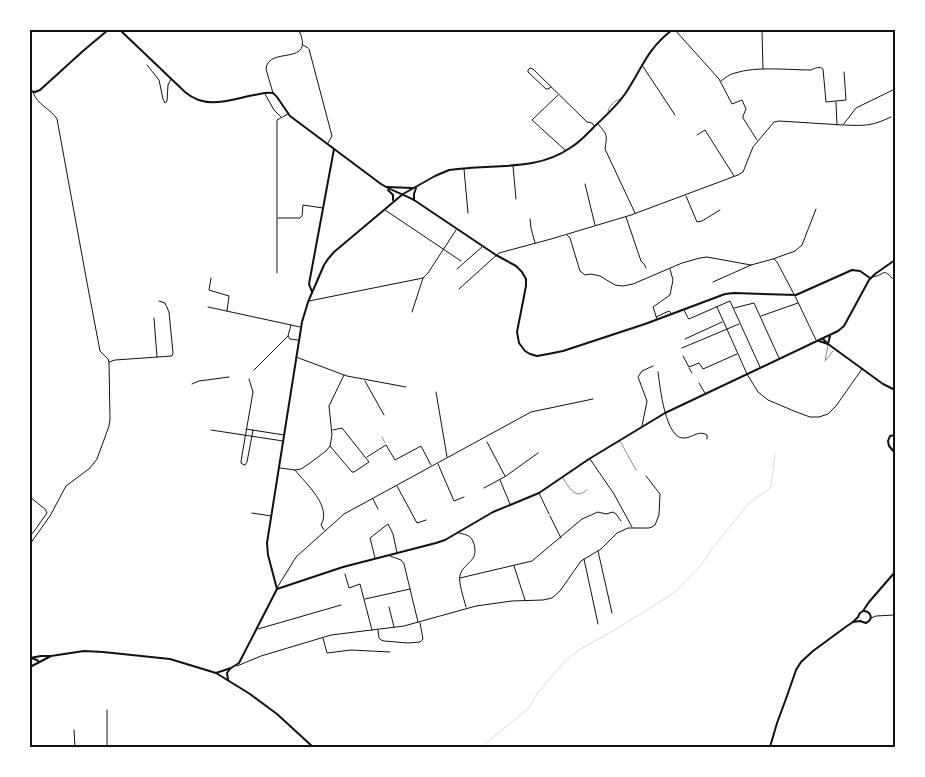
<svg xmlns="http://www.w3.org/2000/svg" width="925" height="777" font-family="Figtree,sans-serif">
	<rect width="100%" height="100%" fill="#fff"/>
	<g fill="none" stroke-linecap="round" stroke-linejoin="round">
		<path stroke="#d9d9d9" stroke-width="1" d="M481 747 529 708 536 695 564 662 579 650 618 628 674 593 702 564 711 550 750 502 768 490 771 487 775 454"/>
		<g stroke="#111" stroke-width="0.5">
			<path d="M608 112C609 106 614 101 620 99"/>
			<path d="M826 360 833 351"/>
			<path d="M825 361 828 345"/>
			<path d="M382 437 385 443"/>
			<path d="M620 441 636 470"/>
			<path d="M563 478C566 483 572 494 579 494 581 494 586 491 587 490"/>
		</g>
		<g stroke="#111" stroke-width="1">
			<path d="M303 45 308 48"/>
			<path d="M539 493 549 514"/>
			<path d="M30 497 45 509 47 513 35 530 30 536"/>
			<path d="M550 516 561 538"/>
		</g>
		<g stroke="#111" stroke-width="1">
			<path d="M675 30 719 79 732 104 742 100 746 109 743 116V118L757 140"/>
			<path d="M762 30 763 69"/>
			<path d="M824 30H833"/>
			<path d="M309 49 332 136 328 143"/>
			<path d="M147 65 159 80 163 99 165 103 167 101 168 85 171 79"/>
			<path d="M642 65 675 115"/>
			<path d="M721 81C725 78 730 74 735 73 756 66 789 70 811 70 815 68 820 66 823 69L826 102 846 100 844 72"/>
			<path d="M551 87 548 89H546L528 72V70L530 68 533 69 587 122 592 123 594 126"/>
			<path d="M273 93 266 69C268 45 316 68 299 30"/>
			<path d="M265 94 274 110 281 117"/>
			<path d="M558 95 532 120 565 150"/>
			<path d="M836 102 837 125"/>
			<path d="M598 124C608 135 607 135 605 149L635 213"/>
			<path d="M844 125C865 126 872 126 891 117"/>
			<path d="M697 135 705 130 734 176"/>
			<path d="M513 166 516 199"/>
			<path d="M464 169 468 213"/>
			<path d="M585 184 595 225"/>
			<path d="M686 196 697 222 702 221 720 210"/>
			<path d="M385 210 461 261"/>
			<path d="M626 217 641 261 644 264 646 268"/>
			<path d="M278 218H300L302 216 303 205 323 208"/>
			<path d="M530 219 531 228 535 243"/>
			<path d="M567 235 570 238 580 271 585 275 591 274 600 276 615 285 623 286 633 284 682 263 700 258 707 257 751 265 773 259 795 251 802 245 816 209"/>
			<path d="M774 259 777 262 796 298 816 340"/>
			<path d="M457 269 482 247"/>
			<path d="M277 273V120L288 114"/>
			<path d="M872 277C887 275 881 266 895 281"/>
			<path d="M211 278 209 290 229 296 227 311"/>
			<path d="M713 282 751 265"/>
			<path d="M459 289 499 253 551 239 631 215 738 175 743 172 753 147 774 122 779 121 843 125 856 108 895 89"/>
			<path d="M309 301 423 278"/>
			<path d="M208 307 291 325"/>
			<path d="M717 307 747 374 758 392 768 400 794 411 810 417H819L828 414 836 406 862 369"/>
			<path d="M734 308 754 303 779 358"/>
			<path d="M684 310 688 318 689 319 730 301 760 367"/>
			<path d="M412 312 423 278 428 273 456 230"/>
			<path d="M761 316 798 303"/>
			<path d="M656 317 669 311 672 314"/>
			<path d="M154 318 157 357"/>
			<path d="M657 319 653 307 670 295 673 280 670 269"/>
			<path d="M685 339 722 322"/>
			<path d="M298 340 290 339 288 336 291 325 300 327"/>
			<path d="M682 348 739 324"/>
			<path d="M683 356 689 367 699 363 703 369 737 354"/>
			<path d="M296 357 347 376 406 387"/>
			<path d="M109 362 115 360 172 356 173 353 169 312 165 303 159 301"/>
			<path d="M689 368 692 373"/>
			<path d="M254 370 288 336"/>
			<path d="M658 372C660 385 665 441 685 438 693 437 699 430 707 435V439"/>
			<path d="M249 379 253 392 241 461V463L244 465H245L247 462 253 430"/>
			<path d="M365 381 384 415"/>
			<path d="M699 383 705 393"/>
			<path d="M192 384 199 381 229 377"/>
			<path d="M436 392 447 457"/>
			<path d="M642 426 647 401 638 377 642 371 653 366"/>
			<path d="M246 429 284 435"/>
			<path d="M211 430 283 441"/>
			<path d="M487 442 505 476"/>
			<path d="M330 446 352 472H354L369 462 342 428 333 430"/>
			<path d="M367 457 386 445 395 460 421 446 431 465"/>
			<path d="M590 459 614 494 632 527"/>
			<path d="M438 464 454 501 464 497"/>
			<path d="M280 468 295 470C306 484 332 506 321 525L324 530"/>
			<path d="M295 470 301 469 310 463 326 451 330 446 332 435 329 406 344 375"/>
			<path d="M500 480 510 504"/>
			<path d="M397 486 417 523 426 520"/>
			<path d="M484 488 506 476 538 453"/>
			<path d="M373 499 378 509"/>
			<path d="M252 513 271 516"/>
			<path d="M459 533C467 535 471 535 474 544 479 562 464 562 460 575 458 582 464 599 466 607"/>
			<path d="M30 544 50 516 66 486 90 468 97 459 109 426 110 419 109 362 108 359 100 351 88 288 57 119C51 109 36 104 33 92"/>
			<path d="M598 551 612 613"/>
			<path d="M390 556 401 560 404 564 418 622"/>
			<path d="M375 558 370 538 388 524 393 534 397 553"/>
			<path d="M584 559 598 624"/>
			<path d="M514 566 525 600"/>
			<path d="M345 574 349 588 360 584 372 630"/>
			<path d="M460 578 532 561 582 519 598 512 606 514 613 512 616 514 621 521"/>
			<path d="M277 588 296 557 344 514 531 412 593 399"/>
			<path d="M365 599 410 589"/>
			<path d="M389 607 394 627"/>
			<path d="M871 618 876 616 895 615"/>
			<path d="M258 629 341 605"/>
			<path d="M378 630 379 638 381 640 384 641 408 643 420 642 423 639 420 623"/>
			<path d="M323 638 327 653 351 650 390 652"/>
			<path d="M237 666 261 656 331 635 404 626 476 606 512 601 543 600 552 598 560 591 581 561 601 549 617 533 628 528H649L652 527 655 525 659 515 660 494 646 476"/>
			<path d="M107 710V747"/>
			<path d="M74 730 75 747"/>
		</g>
		<g stroke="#111" stroke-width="2">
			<path d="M30 91 35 92 40 90 83 51 108 30"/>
			<path d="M414 200V194L416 188"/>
			<path d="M312 292 309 284 334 149"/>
			<path d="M823 339 828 344 883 384 895 390"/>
			<path d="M819 341 828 344"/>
			<path d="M828 344 830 336"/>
			<path d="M895 435 890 436 888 441 889 446 895 453"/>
			<path d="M853 622 860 621 866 623C874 619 871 611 863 611"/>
			<path d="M30 658 41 656H50"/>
			<path d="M31 658 37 660 39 662"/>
			<path d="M228 680 227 673 230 669"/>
			<path d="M770 747 777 723 787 696 796 670 801 662 813 651 847 626 853 622 858 617 860 613 863 611 869 602 895 572"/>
		</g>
		<g stroke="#111" stroke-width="2">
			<path d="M120 30 185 92C206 110 229 100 254 95 260 94 266 92 273 93L277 97 290 116 381 184C392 191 403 194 414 200L496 255 516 266 522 272 526 279V286L517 332 519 343 525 351 530 354 537 356 548 354 563 351 645 324 725 294 734 293 796 295 852 270 860 271 870 278"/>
			<path d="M387 187 412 188"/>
			<path d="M388 190 393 195V200"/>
			<path d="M277 589 343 567 436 543 445 540 493 512 539 493 589 459 665 413 838 331 844 326 869 280 875 274 895 260"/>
			<path d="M30 667 51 656 84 651 103 652 170 659 216 673 250 694 277 714 313 747"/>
			<path d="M216 673 231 668 239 663 277 589 268 555 267 543 302 322 308 302 324 265 328 259 334 252 403 194 435 176 449 170 458 169C496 164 537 171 570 148 579 143 586 135 593 128 604 117 616 107 625 94 642 69 646 50 672 30"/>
		</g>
	</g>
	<rect width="925" height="777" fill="none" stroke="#ffffff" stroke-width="62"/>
	<rect x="31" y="31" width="863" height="715" fill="none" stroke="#111" stroke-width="2"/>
</svg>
